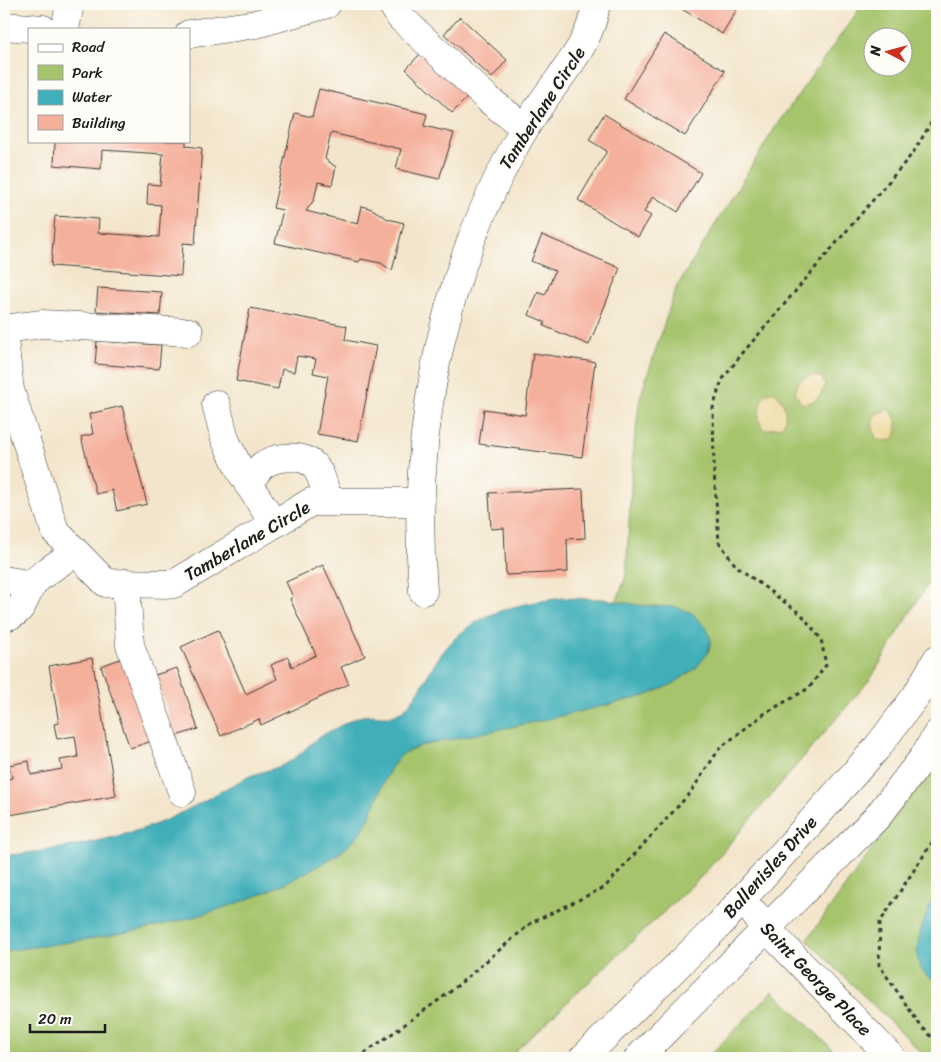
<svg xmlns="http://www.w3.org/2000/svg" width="941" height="1062" font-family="Sriracha,sans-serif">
	<rect width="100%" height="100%" fill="#fdfcf7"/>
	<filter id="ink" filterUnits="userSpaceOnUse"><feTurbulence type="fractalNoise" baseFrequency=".02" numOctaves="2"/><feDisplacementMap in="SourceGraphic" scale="10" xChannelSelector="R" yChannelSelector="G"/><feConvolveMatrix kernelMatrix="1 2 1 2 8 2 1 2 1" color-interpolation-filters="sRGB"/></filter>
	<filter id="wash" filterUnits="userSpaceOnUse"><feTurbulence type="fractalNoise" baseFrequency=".0096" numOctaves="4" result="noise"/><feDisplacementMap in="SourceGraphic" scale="20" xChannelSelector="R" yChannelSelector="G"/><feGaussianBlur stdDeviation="1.12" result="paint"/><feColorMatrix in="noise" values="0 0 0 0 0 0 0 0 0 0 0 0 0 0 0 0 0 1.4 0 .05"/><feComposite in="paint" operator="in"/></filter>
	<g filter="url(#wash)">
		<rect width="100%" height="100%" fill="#f3e5cb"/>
		<g fill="#a5c46c" stroke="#607044" fill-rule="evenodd">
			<path d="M863 4H937V568L871 678 702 876 508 1058H4V894L609 622 626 576 633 453 640 398 676 288 778 123ZM874 38H904V68H874Z"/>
			<path d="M937 758V1058H927L807 940Z"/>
			<path d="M773 991 841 1058H707Z"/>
		</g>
		<g fill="#eeda9e" stroke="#857b5d">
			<path d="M811 375 821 377 825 384C822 396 814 405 801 403L795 393C797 382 801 379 811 375Z"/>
			<path d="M773 391C785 399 788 413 783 426L765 430C755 423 760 405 764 395Z"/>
			<path d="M888 409C899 418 899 428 893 440L882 441 875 437 872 421 876 414Z"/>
		</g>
		<g fill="#3fafb9" stroke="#2e666a">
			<path d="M563 598 602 599 645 606 675 607 692 613 706 627 711 640 708 653 696 668 673 684 645 696 544 720 420 746C415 749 408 751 403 754 380 773 377 816 355 839 344 852 327 861 312 869 218 923 109 937 4 951V856C52 850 114 841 159 823 191 810 219 791 250 776 263 771 277 769 289 762 299 756 307 747 315 740 323 734 333 730 342 725 348 722 356 717 363 716 377 713 388 721 402 711 417 700 424 680 434 665 465 615 508 605 563 598Z"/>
			<path d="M937 890V980C898 969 927 914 937 890Z"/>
		</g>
		<g id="blocks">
			<g fill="#f5b09c">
				<path d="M674 4H740L722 34Z"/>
				<path d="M752 4H764L761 9Z"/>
				<path d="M460 17 507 60 492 78 444 34Z"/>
				<path d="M664 34 725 71 685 136 624 99Z"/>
				<path d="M422 52 468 97 452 113 406 69Z"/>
				<path d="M319 89 427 114 424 126 454 133 439 179 396 169 401 149 331 133 325 159 336 167 332 185 318 182 314 200 306 211 358 224 362 206 372 209 388 219 404 223 392 271 381 263 361 259 359 262 275 243 283 210 273 208 295 113 312 117Z"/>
				<path d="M604 114 701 173 678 212 653 196 644 212 651 216 638 237 578 200 607 151 589 140Z"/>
				<path d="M55 141H186V146L202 148 195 244 183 243 181 276 51 266 55 216 99 219 98 233 159 237 161 205 147 204 148 184 160 185 163 154 102 150 101 169 54 165Z"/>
				<path d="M542 235 620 268 589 345 544 326 545 322 529 315 538 292 545 295 555 271 531 261Z"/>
				<path d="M98 288 162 292 160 315 96 311Z"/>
				<path d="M250 308 347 326 345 340 376 346 358 441 317 434 328 376 313 373 316 359 297 356 294 372 282 369 278 389 236 381Z"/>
				<path d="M97 341 161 345 159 369 95 364Z"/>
				<path d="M533 353 595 362 582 457 479 444 484 409 525 415Z"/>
				<path d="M122 406 147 504 117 511 112 490 96 494 81 437 93 434 89 414Z"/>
				<path d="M583 489 585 538 567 539 568 572 506 575 504 528 491 529 489 493Z"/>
				<path d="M323 565 365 656 341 667 349 684 261 725 259 719 221 736 181 647 218 630 246 694 277 679 271 665 288 657 292 667 316 655 290 599 293 597 286 582Z"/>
				<path d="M92 658 116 796 4 816V780L12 778 9 765 29 761 31 775 62 769 60 760 78 757 75 736 57 739 54 724 59 723 49 666Z"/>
				<path d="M123 658 152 741 130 748 101 666Z"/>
				<path d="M177 668 198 729 176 736 155 675Z"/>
			</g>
		</g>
	</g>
	<g filter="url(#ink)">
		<use href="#blocks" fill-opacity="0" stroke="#3c3a36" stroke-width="1"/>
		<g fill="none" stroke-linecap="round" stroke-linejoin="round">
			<defs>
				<g id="minor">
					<path d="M392 4 400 17 488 99 525 128"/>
					<path d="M4 26 43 29"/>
					<path d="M65 29 70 4"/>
					<path d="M189 34 256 24 327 4"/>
					<path d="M4 329 42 324 189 332"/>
					<path d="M4 340 10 390 55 531 106 583 174 584 311 502H420"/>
					<path d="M216 404 225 439 241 472 274 524"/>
					<path d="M248 484C253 478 257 470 263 465 274 457 300 454 311 463 322 471 325 490 328 501"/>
					<path d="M4 580 32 585"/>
					<path d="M126 583 130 645 182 792"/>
					<path d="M423 591C411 440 439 287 511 153 521 134 532 116 545 98 566 68 591 42 596 4"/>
					<path d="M4 617C22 615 24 599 31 586 37 576 65 560 75 552"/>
					<path d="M754 913 765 927 892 1058"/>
					<path d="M583 1058 720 924 876 749 916 696 937 659"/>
					<path d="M638 1058 878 816 923 758 937 734"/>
				</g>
			</defs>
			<use href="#minor" stroke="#3c3a36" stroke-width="29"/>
			<g stroke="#3c3a36" stroke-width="3" stroke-dasharray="4 4" stroke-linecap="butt">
				<path d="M937 835 880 922 879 965 920 1025 937 1042"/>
				<path d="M358 1058 450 992 531 923 605 887 690 793 720 748 764 714 809 688 826 665 821 639 802 615 736 566 719 542 714 472 713 408 722 380 741 355 913 153 937 113"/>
			</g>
			<use href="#minor" stroke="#fff" stroke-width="28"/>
		</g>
	</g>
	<g text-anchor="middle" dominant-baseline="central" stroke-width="4" stroke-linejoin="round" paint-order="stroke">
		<g font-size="18" fill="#1c1c1c" stroke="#fdfcf7">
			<text transform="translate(542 108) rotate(-57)">Tamberlane Circle</text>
			<text transform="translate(247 541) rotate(-30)">Tamberlane Circle</text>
			<text transform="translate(770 867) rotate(-48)">Ballenisles Drive</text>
			<text transform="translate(816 979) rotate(46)">Saint George Place</text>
		</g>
	</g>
	<rect width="941" height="1062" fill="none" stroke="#fdfcf7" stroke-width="20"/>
	<rect x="28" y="28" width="162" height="115" fill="#fdfcf7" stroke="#a3a29f"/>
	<rect x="38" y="44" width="25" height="8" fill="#ffffff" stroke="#a3a29f"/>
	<text x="72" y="52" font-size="15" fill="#1c1c1c">Road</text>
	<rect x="38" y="65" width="25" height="15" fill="#a5c46c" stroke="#a3a29f"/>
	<text x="72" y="78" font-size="15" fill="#1c1c1c">Park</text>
	<rect x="38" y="90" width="25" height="15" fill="#3fafb9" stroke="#a3a29f"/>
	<text x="72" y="102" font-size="15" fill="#1c1c1c">Water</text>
	<rect x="38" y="115" width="25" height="15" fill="#f5b09c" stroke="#a3a29f"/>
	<text x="72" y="128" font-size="15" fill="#1c1c1c">Building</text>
	<g transform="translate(888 52) rotate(276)"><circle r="24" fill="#fdfcf7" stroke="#a3a29f"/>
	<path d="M0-4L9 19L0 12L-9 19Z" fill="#c8321e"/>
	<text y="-8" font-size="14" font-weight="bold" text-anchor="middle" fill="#1c1c1c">N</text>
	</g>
	<path d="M30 1024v8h75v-8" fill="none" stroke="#1c1c1c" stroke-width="2.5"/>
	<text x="38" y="1024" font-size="15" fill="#1c1c1c" stroke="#fdfcf7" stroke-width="4" paint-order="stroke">20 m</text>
</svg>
